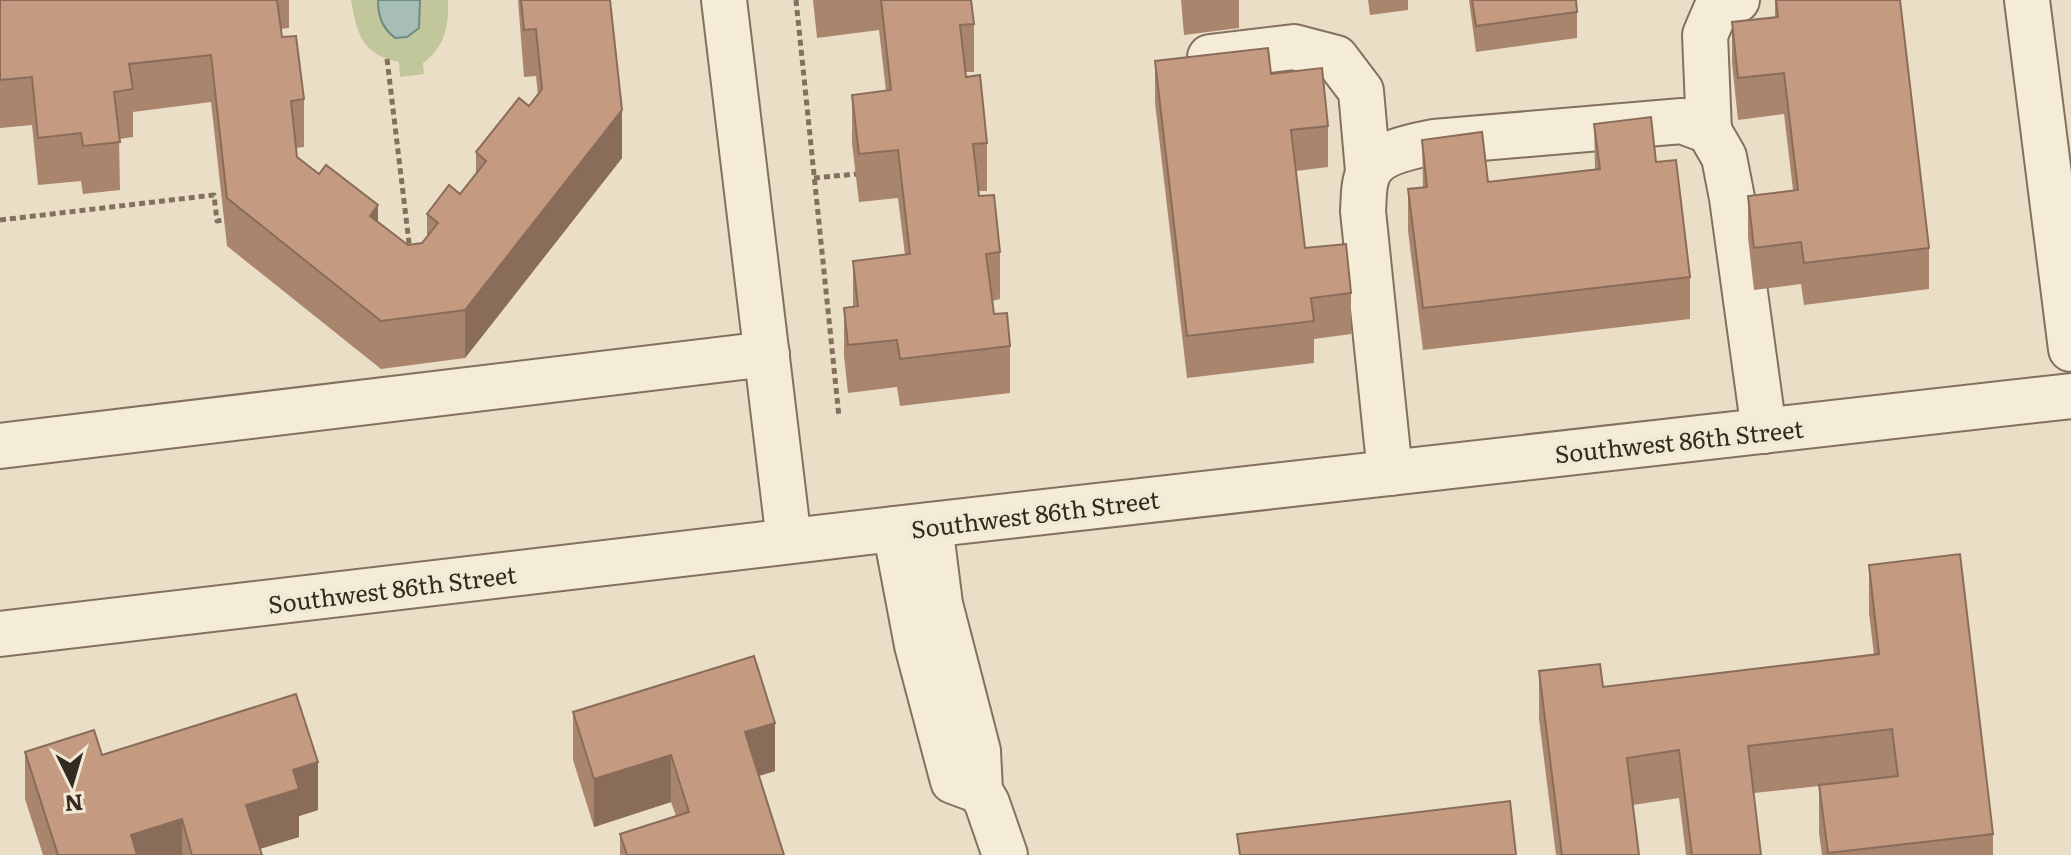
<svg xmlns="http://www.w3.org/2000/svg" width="2071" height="855" font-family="Literata,serif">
	<rect width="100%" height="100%" fill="#eadec6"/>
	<path fill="#c2c79b" d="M351 0H448C449 26 445 47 423 63L424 74 400 77 399 62C362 55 357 34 351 0Z"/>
	<path fill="#a7beb6" stroke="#6f8b83" stroke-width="2" d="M378 0H420L419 28 407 37 395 38C382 28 378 16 378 0Z"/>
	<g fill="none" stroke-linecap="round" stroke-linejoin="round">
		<defs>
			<g id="minor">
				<path d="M724 0 789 541"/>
				<path d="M2027 0 2071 349"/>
				<path d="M1210 57 1294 47 1336 58 1361 91 1368 171"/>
				<path d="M1709 131 1705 35 1717 7 1737 0"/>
				<path d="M0 446 767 354"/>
				<path d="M1390 473 1363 211C1364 199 1363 185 1368 174 1376 152 1414 146 1434 142L1682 121 1709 131 1724 157 1732 198 1764 431"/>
				<path d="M930 525 940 604 978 751 980 791 987 803 1005 855"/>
				<path d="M895 529 917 645 953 781 980 791"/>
				<path d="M0 634 911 527 2071 396"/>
			</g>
		</defs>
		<use href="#minor" stroke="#83715e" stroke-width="48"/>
		<g stroke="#83715e" stroke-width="5" stroke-dasharray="6 4" stroke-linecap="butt">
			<path d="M796 0 839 417"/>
			<path d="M387 59 410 251"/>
			<path d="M814 178 856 174"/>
			<path d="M0 220 214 195 217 221 224 220"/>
		</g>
		<use href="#minor" stroke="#f5ecd8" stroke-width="44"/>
	</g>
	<g fill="#a9856e">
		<path d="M0 0H289V28L281 29 282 37 304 99V147L296 148 297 157 408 245 422 243 427 237V214L460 194 476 173V152L529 106 538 95 536 76 524 77 518 0H610L622 158 465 358 381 369 227 246 211 102 133 112V137L119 139 120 190 83 194 81 181 38 185 32 125 0 128Z"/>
		<path d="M813 0H971L974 24V72H965L987 143V191H979V196L1000 252V299L992 301 994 314 1010 346V393L900 406 897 387 848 393 844 356V308L853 307V261L905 255 898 198 859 202 852 143V95L886 91 879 30 817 38Z"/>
		<path d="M1181 0H1239V28L1184 35Z"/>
		<path d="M1368 0H1408V10L1370 15Z"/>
		<path d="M1469 0H1576L1577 12V38L1476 52Z"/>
		<path d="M1775 0H1900L1929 248V289L1804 305 1801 284 1754 290 1748 237V196L1793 190 1784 114 1738 120 1732 63V22L1775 17Z"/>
		<path d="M1155 61 1271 74 1328 126V167L1296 171 1305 248 1351 293V334L1314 339V363L1187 378 1155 103Z"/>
		<path d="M1594 124 1656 162 1690 277V319L1423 350 1408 231V189L1423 188 1422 140 1488 182 1595 169Z"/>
		<path d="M1869 565 1993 834V855H1822L1819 833V786L1754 793 1761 855H1686L1679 798 1633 805 1639 855H1556L1539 719V671L1603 687 1874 655 1869 613Z"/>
		<path d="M573 712 775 771 759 776 784 855H620V834L676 816 671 802 594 827 573 760Z"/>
		<path d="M25 752 102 755 318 810 299 816V837L260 849 262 855H43L25 799Z"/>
	</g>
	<g fill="#896c5a">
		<path d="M622 110V158L465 358V310Z"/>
		<path d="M378 205V253L370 216Z"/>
		<path d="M775 723V771L745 780V732Z"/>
		<path d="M671 755V802L594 827V779Z"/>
		<path d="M318 762V810L299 816V837L246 853V805L293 770Z"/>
		<path d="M182 819V855H131V835Z"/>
	</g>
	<g fill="#c49b80" stroke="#896c5a" stroke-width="2">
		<path d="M0 0H277L282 37 296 36 304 99 291 101 297 157 319 174 326 165 378 205 370 216 408 245 422 243 438 223 427 214 449 185 460 194 486 161 476 152 519 98 529 106 542 89 536 29 524 30 521 0H610L622 110 465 310 381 321 227 198 211 55 129 64 133 89 114 92 120 142 83 146 81 133 38 138 32 77 0 80Z"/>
		<path d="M881 0H971L974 24 960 25 966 77 980 75 987 143 973 144 979 196 994 195 1000 252 986 254 994 314 1007 313 1010 346 900 359 897 340 848 345 844 308 858 306 853 261 910 254 898 150 859 154 852 95 891 90Z"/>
		<path d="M1472 0H1576L1577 12 1476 26Z"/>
		<path d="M1776 0H1900L1929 248 1804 263 1801 242 1754 248 1748 196 1798 190 1784 73 1738 78 1732 22 1778 17Z"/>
		<path d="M1268 48 1271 74 1322 68 1328 126 1291 130 1305 248 1346 244 1351 293 1311 298 1314 321 1187 336 1155 61Z"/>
		<path d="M1651 117 1656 162 1676 160 1690 277 1423 308 1408 189 1427 187 1422 140 1482 132 1488 182 1600 169 1594 124Z"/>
		<path d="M1960 554 1993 834 1828 853 1819 785 1898 776 1892 729 1748 746 1761 855H1692L1679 750 1627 758 1639 855H1562L1539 671 1600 664 1603 687 1879 654 1869 565Z"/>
		<path d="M754 656 775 723 745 732 784 855H627L620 834 689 812 671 755 594 779 573 712Z"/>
		<path d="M296 694 318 762 293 770 299 789 246 805 262 855H192L182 819 131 835 137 855H58L25 752 94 730 102 755Z"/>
		<path d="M1510 801 1516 855H1240L1237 834Z"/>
	</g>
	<g text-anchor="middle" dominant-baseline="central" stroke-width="7" stroke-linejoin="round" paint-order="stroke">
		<g font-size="24" fill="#352a20" stroke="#f2e9d5">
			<text transform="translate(1679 440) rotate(-6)">Southwest 86th Street</text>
			<text transform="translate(1035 513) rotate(-7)">Southwest 86th Street</text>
			<text transform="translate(392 588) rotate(-7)">Southwest 86th Street</text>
		</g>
	</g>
	<g transform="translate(72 783) rotate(175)" stroke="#f2e9d5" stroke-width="6" paint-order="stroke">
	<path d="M0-6L14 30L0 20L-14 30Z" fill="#352a20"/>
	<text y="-12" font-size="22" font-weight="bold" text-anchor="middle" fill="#352a20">N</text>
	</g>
</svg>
